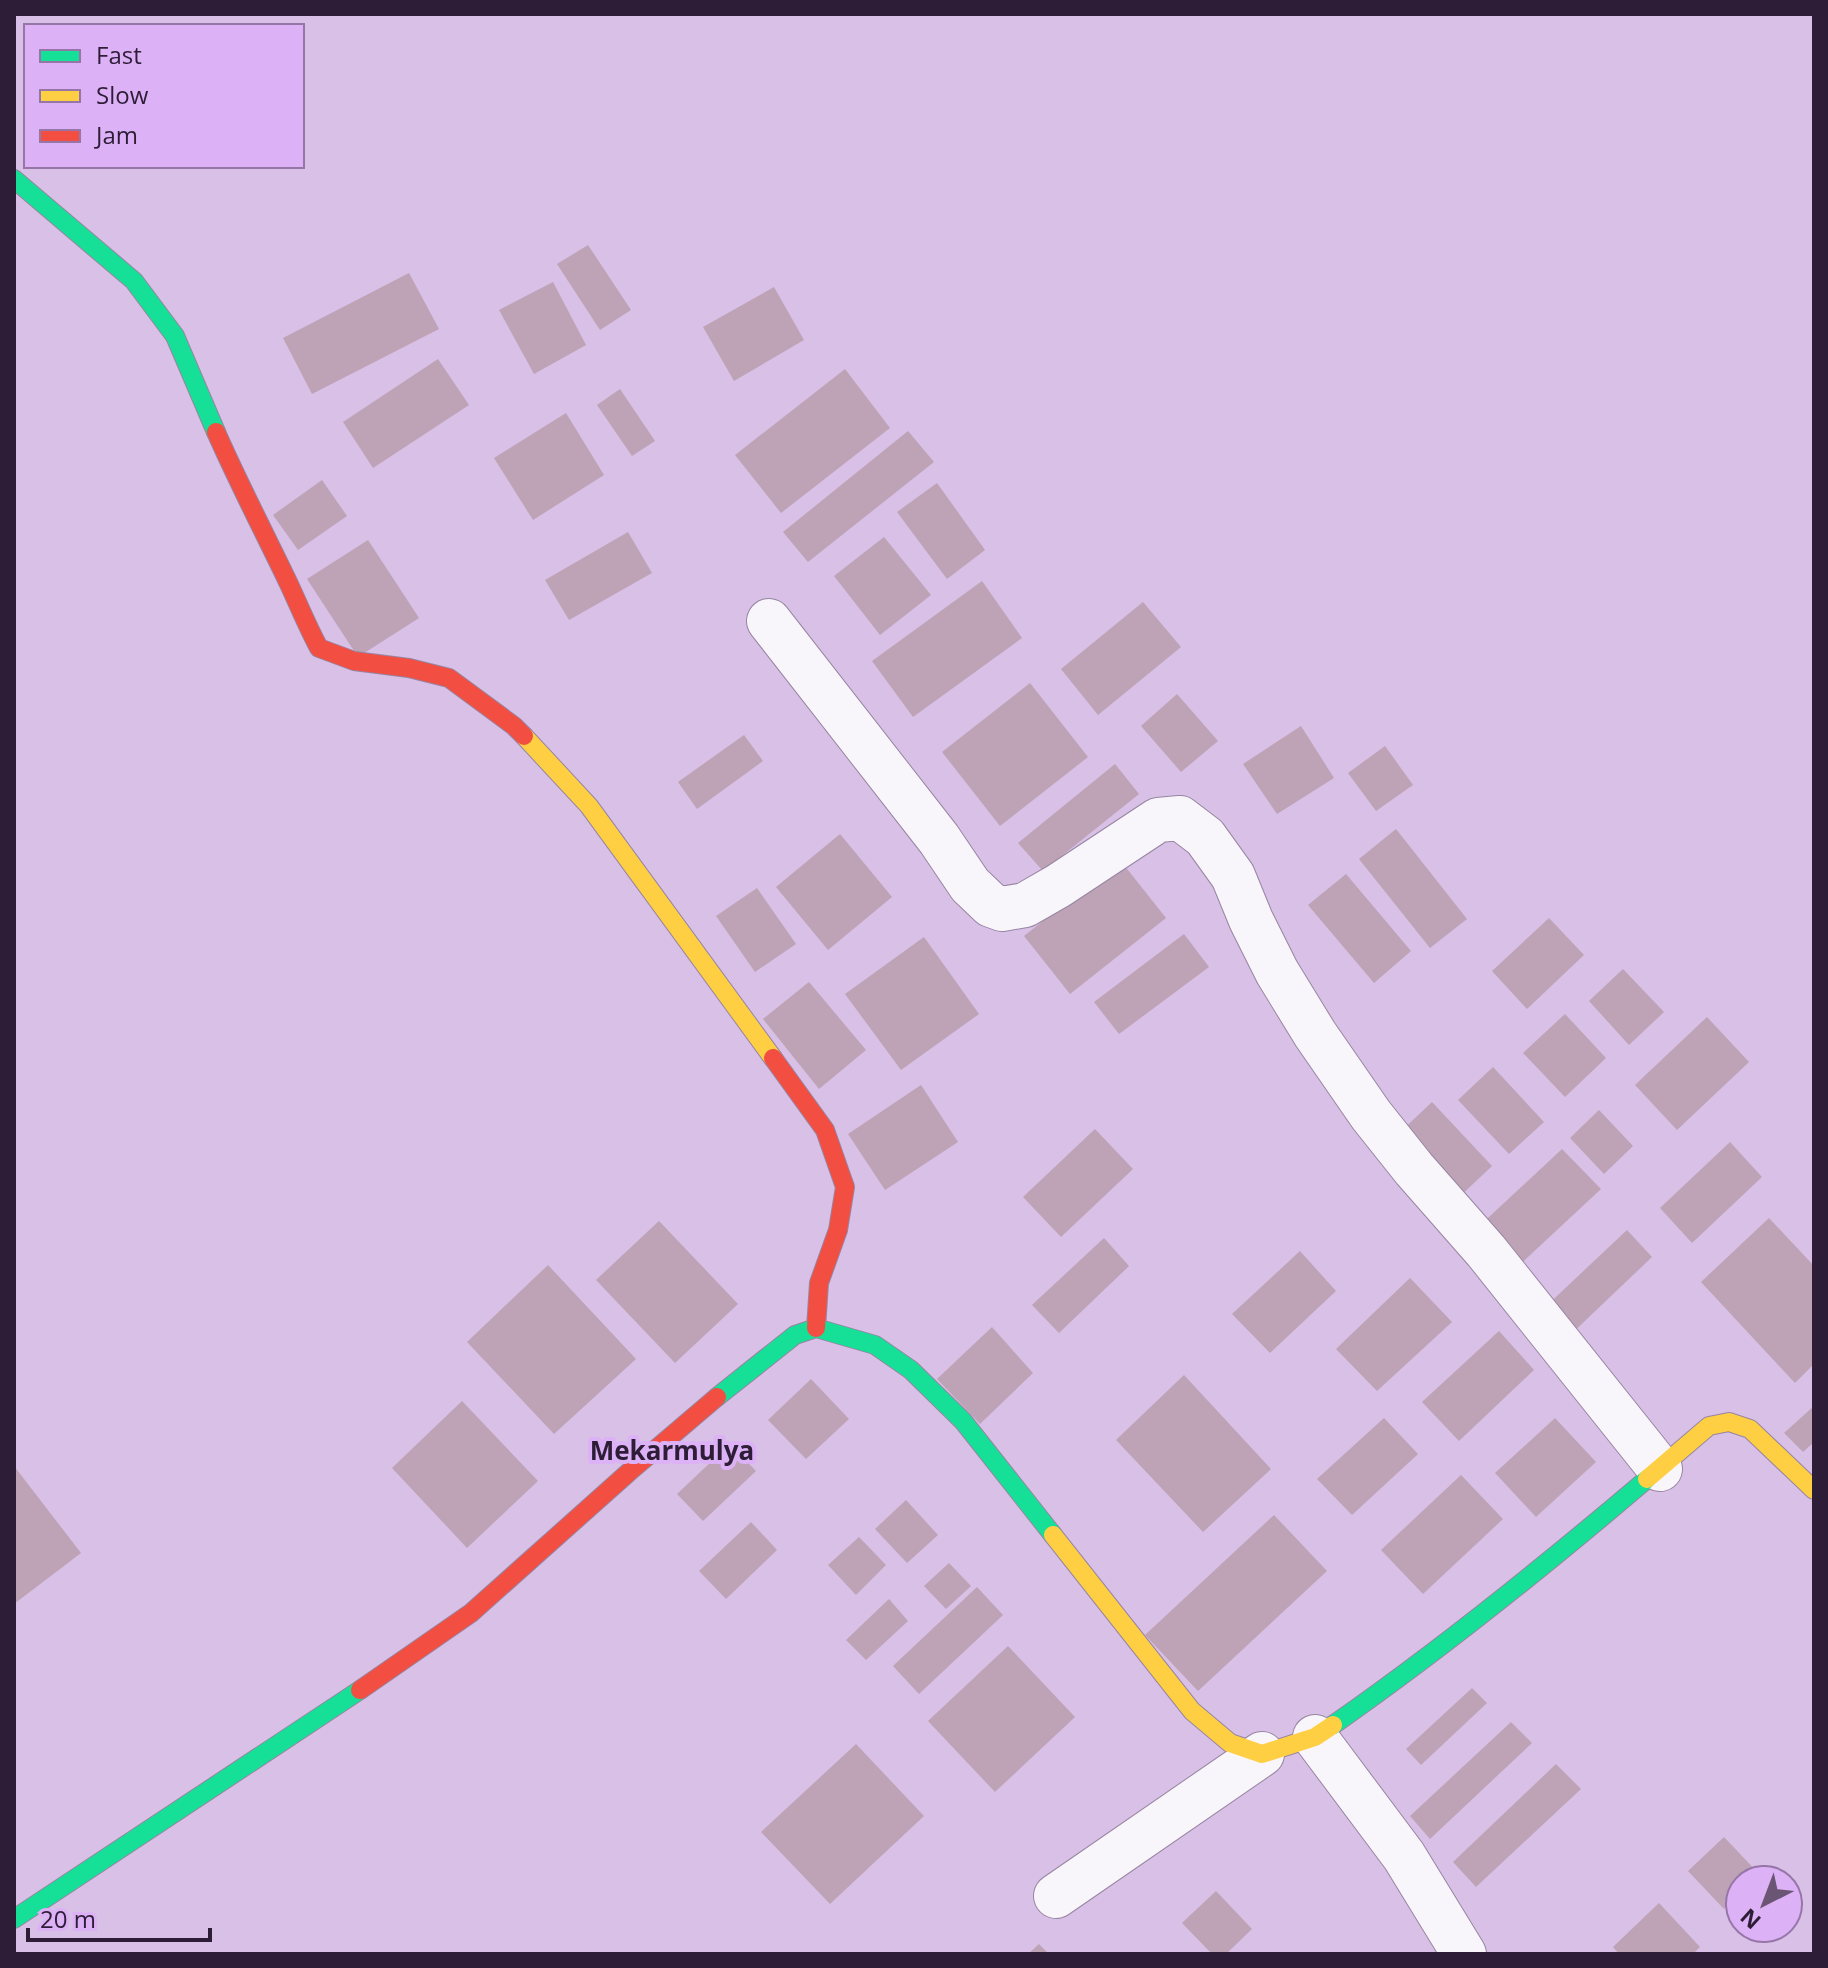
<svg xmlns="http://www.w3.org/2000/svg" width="1828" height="1968" font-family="'Open Sans',sans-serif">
	<rect width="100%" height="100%" fill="#d8c0e6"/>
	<g fill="#bea3b6">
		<path d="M588 245 631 310 600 330 557 264Z"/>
		<path d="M409 273 439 329 312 394 283 338Z"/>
		<path d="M553 282 586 345 534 374 499 310Z"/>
		<path d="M774 287 804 340 734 381 703 327Z"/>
		<path d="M438 359 469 405 373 468 343 422Z"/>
		<path d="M845 369 890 428 781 513 735 455Z"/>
		<path d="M620 389 655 441 632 456 597 405Z"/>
		<path d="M566 413 604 475 533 520 494 458Z"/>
		<path d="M908 431 934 462 808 562 783 532Z"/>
		<path d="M322 480 347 516 298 550 273 515Z"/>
		<path d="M937 483 985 550 947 579 897 512Z"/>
		<path d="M628 532 652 573 569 620 545 580Z"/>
		<path d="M884 537 931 595 880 635 834 576Z"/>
		<path d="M368 540 419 618 358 657 307 579Z"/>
		<path d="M982 581 1022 638 913 717 872 661Z"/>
		<path d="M1143 602 1181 647 1098 715 1061 669Z"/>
		<path d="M1030 683 1088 757 1000 826 942 752Z"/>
		<path d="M1177 694 1218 741 1181 772 1141 726Z"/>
		<path d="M1301 726 1334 778 1277 814 1243 764Z"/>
		<path d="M744 735 763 761 697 809 678 782Z"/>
		<path d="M1385 746 1413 785 1376 811 1348 773Z"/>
		<path d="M1115 764 1139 794 1043 871 1018 843Z"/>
		<path d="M1396 829 1467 919 1430 948 1359 859Z"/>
		<path d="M840 834 892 897 828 950 776 887Z"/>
		<path d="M1120 860 1166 918 1070 994 1024 936Z"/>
		<path d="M1346 874 1411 951 1374 983 1308 905Z"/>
		<path d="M757 888 796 944 755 972 716 916Z"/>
		<path d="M1549 918 1584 955 1527 1009 1492 971Z"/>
		<path d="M1184 934 1209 967 1119 1034 1094 1002Z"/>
		<path d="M924 937 979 1014 901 1070 845 994Z"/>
		<path d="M1623 969 1664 1012 1629 1045 1589 1001Z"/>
		<path d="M809 982 866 1050 819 1089 763 1019Z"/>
		<path d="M1565 1014 1606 1058 1565 1097 1523 1053Z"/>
		<path d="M1707 1017 1749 1062 1677 1130 1635 1085Z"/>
		<path d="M1493 1067 1544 1122 1509 1154 1458 1100Z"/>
		<path d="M921 1085 958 1142 885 1190 848 1134Z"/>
		<path d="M1432 1102 1492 1166 1456 1200 1396 1136Z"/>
		<path d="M1599 1110 1633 1146 1604 1174 1570 1138Z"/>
		<path d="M1095 1129 1133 1169 1061 1237 1023 1197Z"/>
		<path d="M1730 1142 1762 1177 1692 1243 1660 1208Z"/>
		<path d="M1562 1149 1601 1189 1513 1271 1475 1230Z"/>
		<path d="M1769 1218 1814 1266V1364L1795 1383 1701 1282Z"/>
		<path d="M659 1221 738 1304 675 1363 596 1280Z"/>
		<path d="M1627 1230 1652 1257 1567 1338 1541 1311Z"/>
		<path d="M1104 1238 1129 1266 1059 1333 1032 1305Z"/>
		<path d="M1300 1251 1336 1291 1270 1353 1232 1314Z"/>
		<path d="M548 1265 636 1359 554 1434 467 1342Z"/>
		<path d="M1410 1278 1452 1322 1377 1391 1336 1349Z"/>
		<path d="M992 1327 1033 1373 980 1424 937 1379Z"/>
		<path d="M1499 1331 1534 1370 1459 1441 1422 1402Z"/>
		<path d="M1184 1375 1271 1469 1203 1532 1116 1440Z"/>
		<path d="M811 1379 849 1419 806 1459 768 1420Z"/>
		<path d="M462 1401 538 1481 467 1548 392 1468Z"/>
		<path d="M1814 1406V1442L1803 1452 1784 1433Z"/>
		<path d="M1384 1418 1418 1454 1352 1515 1317 1479Z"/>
		<path d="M1555 1418 1596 1462 1536 1517 1495 1473Z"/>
		<path d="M730 1444 756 1471 703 1521 677 1494Z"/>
		<path d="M14 1466 81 1553 14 1604Z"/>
		<path d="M1461 1475 1503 1519 1423 1594 1381 1550Z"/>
		<path d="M906 1500 938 1535 907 1563 875 1529Z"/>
		<path d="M1274 1515 1327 1571 1198 1691 1145 1635Z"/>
		<path d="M751 1522 777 1550 726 1599 699 1571Z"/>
		<path d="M859 1537 886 1565 856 1595 828 1565Z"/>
		<path d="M949 1563 971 1586 946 1609 924 1586Z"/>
		<path d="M977 1587 1003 1615 919 1694 893 1666Z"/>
		<path d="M889 1599 908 1621 866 1660 846 1640Z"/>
		<path d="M1008 1646 1075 1717 995 1792 928 1721Z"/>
		<path d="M1472 1688 1487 1703 1421 1765 1406 1749Z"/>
		<path d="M1511 1722 1532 1743 1430 1839 1410 1816Z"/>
		<path d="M856 1744 924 1816 830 1904 761 1832Z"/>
		<path d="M1556 1764 1581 1789 1476 1887 1453 1862Z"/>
		<path d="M1724 1837 1760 1875 1754 1880H1740V1893L1724 1909 1688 1871Z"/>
		<path d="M1216 1891 1252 1929 1226 1954H1212L1182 1923Z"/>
		<path d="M1659 1903 1700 1947 1693 1954H1619L1613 1947Z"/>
		<path d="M1039 1944 1049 1954H1028Z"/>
	</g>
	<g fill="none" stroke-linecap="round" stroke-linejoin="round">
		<defs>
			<g id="street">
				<path d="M769 621 939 839 970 885 991 905 1002 909 1025 905 1058 886 1158 820 1180 818 1205 837 1233 876 1251 920 1277 972 1315 1034 1371 1115 1414 1169 1486 1251 1660 1469"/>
				<path d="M1315 1737 1404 1856 1464 1954"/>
				<path d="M1056 1896 1262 1754"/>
			</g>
			<g id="fast">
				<path d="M14 179 134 281 175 336 216 432"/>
				<path d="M717 1397 795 1335 816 1328 875 1345 911 1370 963 1421 1053 1535"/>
				<path d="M1333 1725C1442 1649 1546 1565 1647 1479"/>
				<path d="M14 1919 360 1690"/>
			</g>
			<g id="slow">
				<path d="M524 736 589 806 773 1058"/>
				<path d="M1647 1479 1709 1426 1729 1422 1750 1429 1814 1490"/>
				<path d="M1053 1535 1192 1711 1230 1743 1262 1754 1315 1737 1333 1725"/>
			</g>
			<g id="jam">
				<path d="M216 432C238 482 263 530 287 580 298 603 307 626 319 648L354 661 409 668 449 678 514 726 524 736"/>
				<path d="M773 1058 825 1130 845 1187 838 1230 819 1283 816 1328"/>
				<path d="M360 1690 471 1613 629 1472 717 1397"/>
			</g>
		</defs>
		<use href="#street" stroke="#9785a2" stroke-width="46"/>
		<use href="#fast" stroke="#9785a2" stroke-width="20"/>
		<use href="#slow" stroke="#9785a2" stroke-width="20"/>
		<use href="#jam" stroke="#9785a2" stroke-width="20"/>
		<use href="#street" stroke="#f9f6fb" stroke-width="44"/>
		<use href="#fast" stroke="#16e098" stroke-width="18"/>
		<use href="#slow" stroke="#ffcf43" stroke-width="18"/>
		<use href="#jam" stroke="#f24e42" stroke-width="18"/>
	</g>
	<g text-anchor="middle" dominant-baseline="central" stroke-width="8" stroke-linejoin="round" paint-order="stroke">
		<g font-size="26" font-weight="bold" fill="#2e1d37" stroke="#dcb1f5">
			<text x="672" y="1450">Mekarmulya</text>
		</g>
	</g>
	<rect width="1828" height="1968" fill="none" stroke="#2e1d37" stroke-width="32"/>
	<rect x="24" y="24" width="280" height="144" fill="#dcb1f5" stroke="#9676a9" stroke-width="2"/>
	<rect x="40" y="50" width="40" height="12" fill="#16e098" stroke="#9676a9" stroke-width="2"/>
	<text x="96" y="64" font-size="24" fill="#2e1d37">Fast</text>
	<rect x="40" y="90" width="40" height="12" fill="#ffcf43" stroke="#9676a9" stroke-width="2"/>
	<text x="96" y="104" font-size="24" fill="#2e1d37">Slow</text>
	<rect x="40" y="130" width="40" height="12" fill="#f24e42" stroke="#9676a9" stroke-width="2"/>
	<text x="96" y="144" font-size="24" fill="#2e1d37">Jam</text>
	<g transform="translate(1764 1904) rotate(222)"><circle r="38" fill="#dcb1f5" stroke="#9676a9" stroke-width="2"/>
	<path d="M0-6L14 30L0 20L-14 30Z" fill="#6a5674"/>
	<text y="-12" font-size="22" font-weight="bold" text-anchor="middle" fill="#2e1d37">N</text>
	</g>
	<path d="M28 1928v12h182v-12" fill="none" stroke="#2e1d37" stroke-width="4"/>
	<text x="40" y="1928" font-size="24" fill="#2e1d37" stroke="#dcb1f5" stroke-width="6" paint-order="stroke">20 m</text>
</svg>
